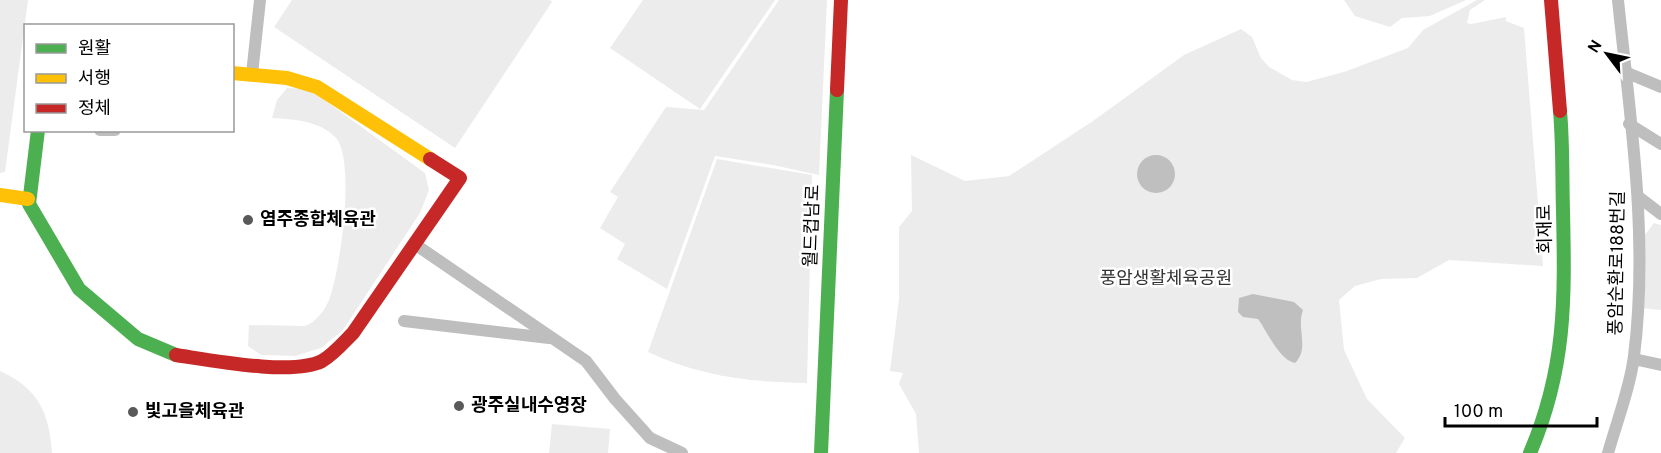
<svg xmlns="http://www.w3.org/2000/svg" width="1661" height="453" font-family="Overpass,'Noto Sans KR',sans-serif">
	<rect width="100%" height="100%" fill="#fff"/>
	<g fill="#ececec">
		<path d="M0 0H28L5 172 0 173Z"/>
		<path d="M292 0H550L552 2 455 148 274 27Z"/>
		<path d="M643 0H775L700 109 610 48Z"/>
		<path d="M779 0H827L819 175 773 165 715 156 667 289 617 259 625 244 600 228 618 197 610 192 666 107 704 110Z"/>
		<path d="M1344 0H1466L1430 16 1402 18 1390 27 1355 16Z"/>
		<path d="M1477 0H1485L1470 10 1467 23 1471 24 1506 17V21L1524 28 1543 266 1449 260 1417 278 1381 279 1355 286 1339 300 1344 350 1367 399 1405 438 1396 453H919L916 414 899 384 903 373 890 371 899 299V227L912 211 911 155 965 181 1009 176 1093 121 1184 55 1241 29 1252 37 1261 58 1269 67 1292 80 1306 82 1344 72 1408 48 1423 30Z"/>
		<path d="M287 88 309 89 425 173 429 190 420 213 343 330 321 348 295 356 261 355 248 346 249 325 305 326C316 322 325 310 329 300 340 272 356 161 336 138 321 121 293 119 272 118L277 100Z"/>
		<path d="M717 159 812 175 807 383C750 382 702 377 648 352Z"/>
		<path d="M1654 223 1661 225V310L1642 308 1645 235Z"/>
		<path d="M0 371C39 389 49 413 52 453H0Z"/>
		<path d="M552 424 610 429 608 453H549Z"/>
	</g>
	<g fill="#bfbfbf">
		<circle cx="1156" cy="174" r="19"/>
		<path d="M1253 294 1294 302 1303 310C1296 329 1310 348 1295 363 1279 360 1267 331 1258 319L1243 317 1238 312 1239 298Z"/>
	</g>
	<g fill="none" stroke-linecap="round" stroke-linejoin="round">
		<g stroke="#bebebe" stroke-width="12">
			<path d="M1625 72 1661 87"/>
			<path d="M252 74 260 0"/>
			<path d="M1629 124 1661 144"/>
			<path d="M100 130H115"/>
			<path d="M1640 198 1661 214"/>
			<path d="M416 245 586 361 615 399 650 438 682 453"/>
			<path d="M404 321 549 338"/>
			<path d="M1634 359 1661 365"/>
			<path d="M1608 453C1617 421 1630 388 1634 356 1649 237 1630 118 1618 0"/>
		</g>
		<g stroke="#4caf50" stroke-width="14">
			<path d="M38 130 29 204 79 289 138 339 176 355"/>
			<path d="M821 453 837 90"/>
			<path d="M1530 453C1566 369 1565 300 1563 211 1562 178 1563 144 1560 111"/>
		</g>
		<g stroke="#ffc107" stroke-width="14">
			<path d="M232 73 287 78 317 87 430 159"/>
			<path d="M0 195 28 199"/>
		</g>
		<g stroke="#c62828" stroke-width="14">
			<path d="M1551 0 1560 111"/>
			<path d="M837 90 841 0"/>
			<path d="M176 355C210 360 293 376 322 361 334 354 343 343 353 333L460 178 430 159"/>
		</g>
	</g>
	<g fill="#595959" stroke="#fff" stroke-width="2">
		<circle cx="248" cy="220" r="6"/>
		<circle cx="459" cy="406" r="6"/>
		<circle cx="133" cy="412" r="6"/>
	</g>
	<g text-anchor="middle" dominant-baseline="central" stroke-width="5" stroke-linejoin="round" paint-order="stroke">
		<g font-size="18" font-weight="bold" fill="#000" stroke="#fff" text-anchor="start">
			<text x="260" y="220">염주종합체육관</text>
			<text x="471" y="406">광주실내수영장</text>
			<text x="145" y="412">빛고을체육관</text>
		</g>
		<g font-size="18" fill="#000" stroke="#fff">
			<text transform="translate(813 226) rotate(-88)">월드컵남로</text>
			<text transform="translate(1546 229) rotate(-91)">회재로</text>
			<text transform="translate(1618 263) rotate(-89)">풍암순환로188번길</text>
		</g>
		<g font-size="18" fill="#333" stroke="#fff">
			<text x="1166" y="279">풍암생활체육공원</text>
		</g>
	</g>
	<rect x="24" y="24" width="210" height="108" fill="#ffffff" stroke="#999999" stroke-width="1.5"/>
	<rect x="36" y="44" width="30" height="9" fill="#4caf50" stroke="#999999" stroke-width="1.5"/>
	<text x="78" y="54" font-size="18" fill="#000000">원활</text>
	<rect x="36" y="74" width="30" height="9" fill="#ffc107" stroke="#999999" stroke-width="1.5"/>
	<text x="78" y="84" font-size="18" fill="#000000">서행</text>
	<rect x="36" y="104" width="30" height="9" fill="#c62828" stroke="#999999" stroke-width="1.5"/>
	<text x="78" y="114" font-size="18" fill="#000000">정체</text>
	<g transform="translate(1607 54) rotate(302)" stroke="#ffffff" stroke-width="4.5" paint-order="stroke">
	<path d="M0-4.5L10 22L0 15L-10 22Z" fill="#000000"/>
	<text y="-9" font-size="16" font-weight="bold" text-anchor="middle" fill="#000000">N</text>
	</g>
	<path d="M1445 417v9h152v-9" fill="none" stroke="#000000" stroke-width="3"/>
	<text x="1454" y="417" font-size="18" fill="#000000" stroke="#ffffff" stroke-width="4.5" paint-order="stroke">100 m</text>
</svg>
